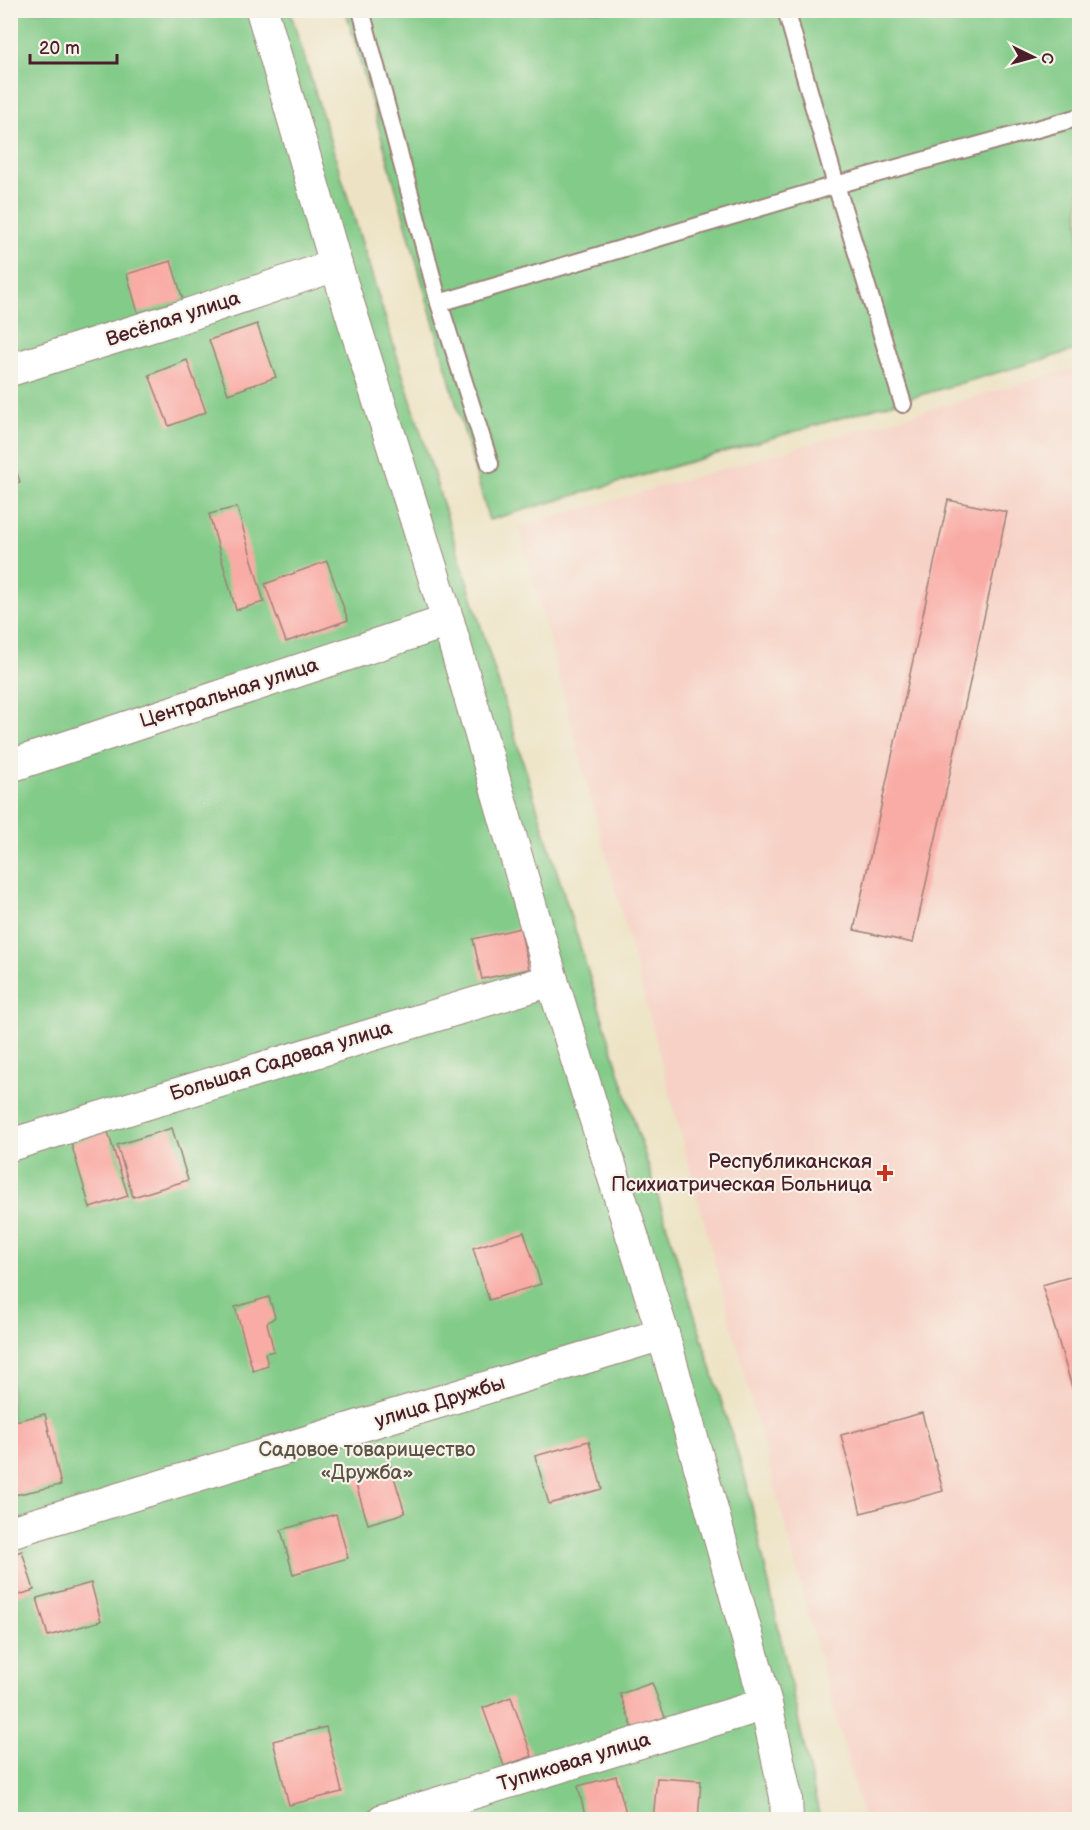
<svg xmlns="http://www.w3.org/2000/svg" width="1090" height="1830" font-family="'Balsamiq Sans',sans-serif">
	<rect width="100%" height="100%" fill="#f7f3e8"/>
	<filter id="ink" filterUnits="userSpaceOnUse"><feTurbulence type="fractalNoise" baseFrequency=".0167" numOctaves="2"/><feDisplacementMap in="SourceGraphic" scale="12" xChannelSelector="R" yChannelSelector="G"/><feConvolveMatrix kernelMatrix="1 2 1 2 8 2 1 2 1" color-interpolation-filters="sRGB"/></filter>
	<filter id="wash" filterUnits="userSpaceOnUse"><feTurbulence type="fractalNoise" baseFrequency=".008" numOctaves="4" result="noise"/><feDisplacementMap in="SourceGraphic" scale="24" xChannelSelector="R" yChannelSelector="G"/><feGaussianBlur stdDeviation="1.35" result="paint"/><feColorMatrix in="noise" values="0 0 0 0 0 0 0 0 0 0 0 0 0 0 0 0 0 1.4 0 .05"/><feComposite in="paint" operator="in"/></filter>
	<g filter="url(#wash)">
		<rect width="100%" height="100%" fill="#ede3c4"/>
		<path fill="#f7d1c6" d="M1079 367V1819H863L519 527Z"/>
		<g fill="#82cb88" stroke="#66755a" stroke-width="1.5">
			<path d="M11 11H290L747 1484 820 1819 11 1820Z"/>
			<path d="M346 11H1079V349L489 520Z"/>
		</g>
		<g id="blocks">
			<g fill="#f9aca6">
				<path d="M171 261 183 300 138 313 127 274Z"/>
				<path d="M257 324 276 377 228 394 209 340Z"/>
				<path d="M187 360 206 412 169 426 149 375Z"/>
				<path d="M10 453 20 482 10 485Z"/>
				<path d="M948 500 1007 512 913 943 854 930Z"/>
				<path d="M237 507 264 602 236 610 209 514Z"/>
				<path d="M327 561 348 620 286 642 265 584Z"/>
				<path d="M520 928 529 969 482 979 473 939Z"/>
				<path d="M172 1128 188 1180 133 1197 117 1145Z"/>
				<path d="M108 1132 128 1196 90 1208 71 1143Z"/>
				<path d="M524 1232 541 1284 489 1300 473 1248Z"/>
				<path d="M1080 1274V1411H1079L1042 1285Z"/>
				<path d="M269 1297 275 1317 267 1323 274 1351 265 1353 268 1366 253 1371 235 1307Z"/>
				<path d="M922 1413 943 1491 861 1513 841 1435Z"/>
				<path d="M45 1414 61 1485 14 1495 10 1481V1422Z"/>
				<path d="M589 1441 602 1489 549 1504 535 1456Z"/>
				<path d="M390 1464 405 1513 368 1524 353 1475Z"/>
				<path d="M336 1514 348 1558 293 1574 281 1530Z"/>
				<path d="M22 1551 34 1590 10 1598V1555Z"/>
				<path d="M91 1583 101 1621 48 1636 37 1598Z"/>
				<path d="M652 1683 665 1717 633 1729 620 1694Z"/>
				<path d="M511 1697 532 1756 504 1766 483 1708Z"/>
				<path d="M326 1727 342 1792 289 1805 273 1741Z"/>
				<path d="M616 1776 628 1820H586L578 1786Z"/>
				<path d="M657 1778 701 1781 698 1820H653Z"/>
			</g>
		</g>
	</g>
	<g filter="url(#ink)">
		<use href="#blocks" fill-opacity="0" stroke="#9c8178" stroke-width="1.5"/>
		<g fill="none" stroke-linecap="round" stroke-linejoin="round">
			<defs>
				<g id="lane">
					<path d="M361 10 439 303"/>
					<path d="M786 10 836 185 903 404"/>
					<path d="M490 464 439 303 836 185 1080 117"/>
				</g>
				<g id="street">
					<path d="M262 10 336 265 448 621 552 980 663 1334 766 1704 786 1797 787 1820"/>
					<path d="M10 370 184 316 336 265"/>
					<path d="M10 766 448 621"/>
					<path d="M10 1145 552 980"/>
					<path d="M10 1532 663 1334"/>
					<path d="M383 1820 766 1704"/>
				</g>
			</defs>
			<use href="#lane" stroke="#9c8178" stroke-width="20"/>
			<use href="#street" stroke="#9c8178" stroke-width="34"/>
			<use href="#lane" stroke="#fff" stroke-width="16"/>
			<use href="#street" stroke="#fff" stroke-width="32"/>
		</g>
	</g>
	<path fill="#c8321e" stroke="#f7f3e8" stroke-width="2" d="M882 1164h6v6h6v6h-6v6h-6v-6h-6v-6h6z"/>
	<g text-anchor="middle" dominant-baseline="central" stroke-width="4.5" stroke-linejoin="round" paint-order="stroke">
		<g font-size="20" fill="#4a1f2b" stroke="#f7f3e8">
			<text transform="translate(173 319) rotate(-18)">Весёлая улица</text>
			<text transform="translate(229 693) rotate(-18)">Центральная улица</text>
			<text transform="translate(281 1061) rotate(-17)">Большая Садовая улица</text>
			<text transform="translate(440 1402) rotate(-17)">улица Дружбы</text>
			<text transform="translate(574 1762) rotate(-17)">Тупиковая улица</text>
		</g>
		<g font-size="20" fill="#4a1f2b" stroke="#f7f3e8" text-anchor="end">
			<text x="872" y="1162">Республиканская<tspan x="872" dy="23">Психиатрическая Больница</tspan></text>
		</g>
		<g font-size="20" fill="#5b5347" stroke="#f7f3e8">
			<text x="367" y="1450">Садовое товарищество<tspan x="367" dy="23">«Дружба»</tspan></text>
		</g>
	</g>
	<rect width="1090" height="1830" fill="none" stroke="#f7f3e8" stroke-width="36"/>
	<g transform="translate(1033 57) rotate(95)" stroke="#f7f3e8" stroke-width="4.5" paint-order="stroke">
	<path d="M0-4.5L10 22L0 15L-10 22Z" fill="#4a1f2b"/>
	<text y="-9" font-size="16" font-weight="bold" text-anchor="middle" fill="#4a1f2b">С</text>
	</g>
	<path d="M30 54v9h87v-9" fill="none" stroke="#4a1f2b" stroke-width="3"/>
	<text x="39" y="54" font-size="18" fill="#4a1f2b" stroke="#f7f3e8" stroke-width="4.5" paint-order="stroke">20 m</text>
</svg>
